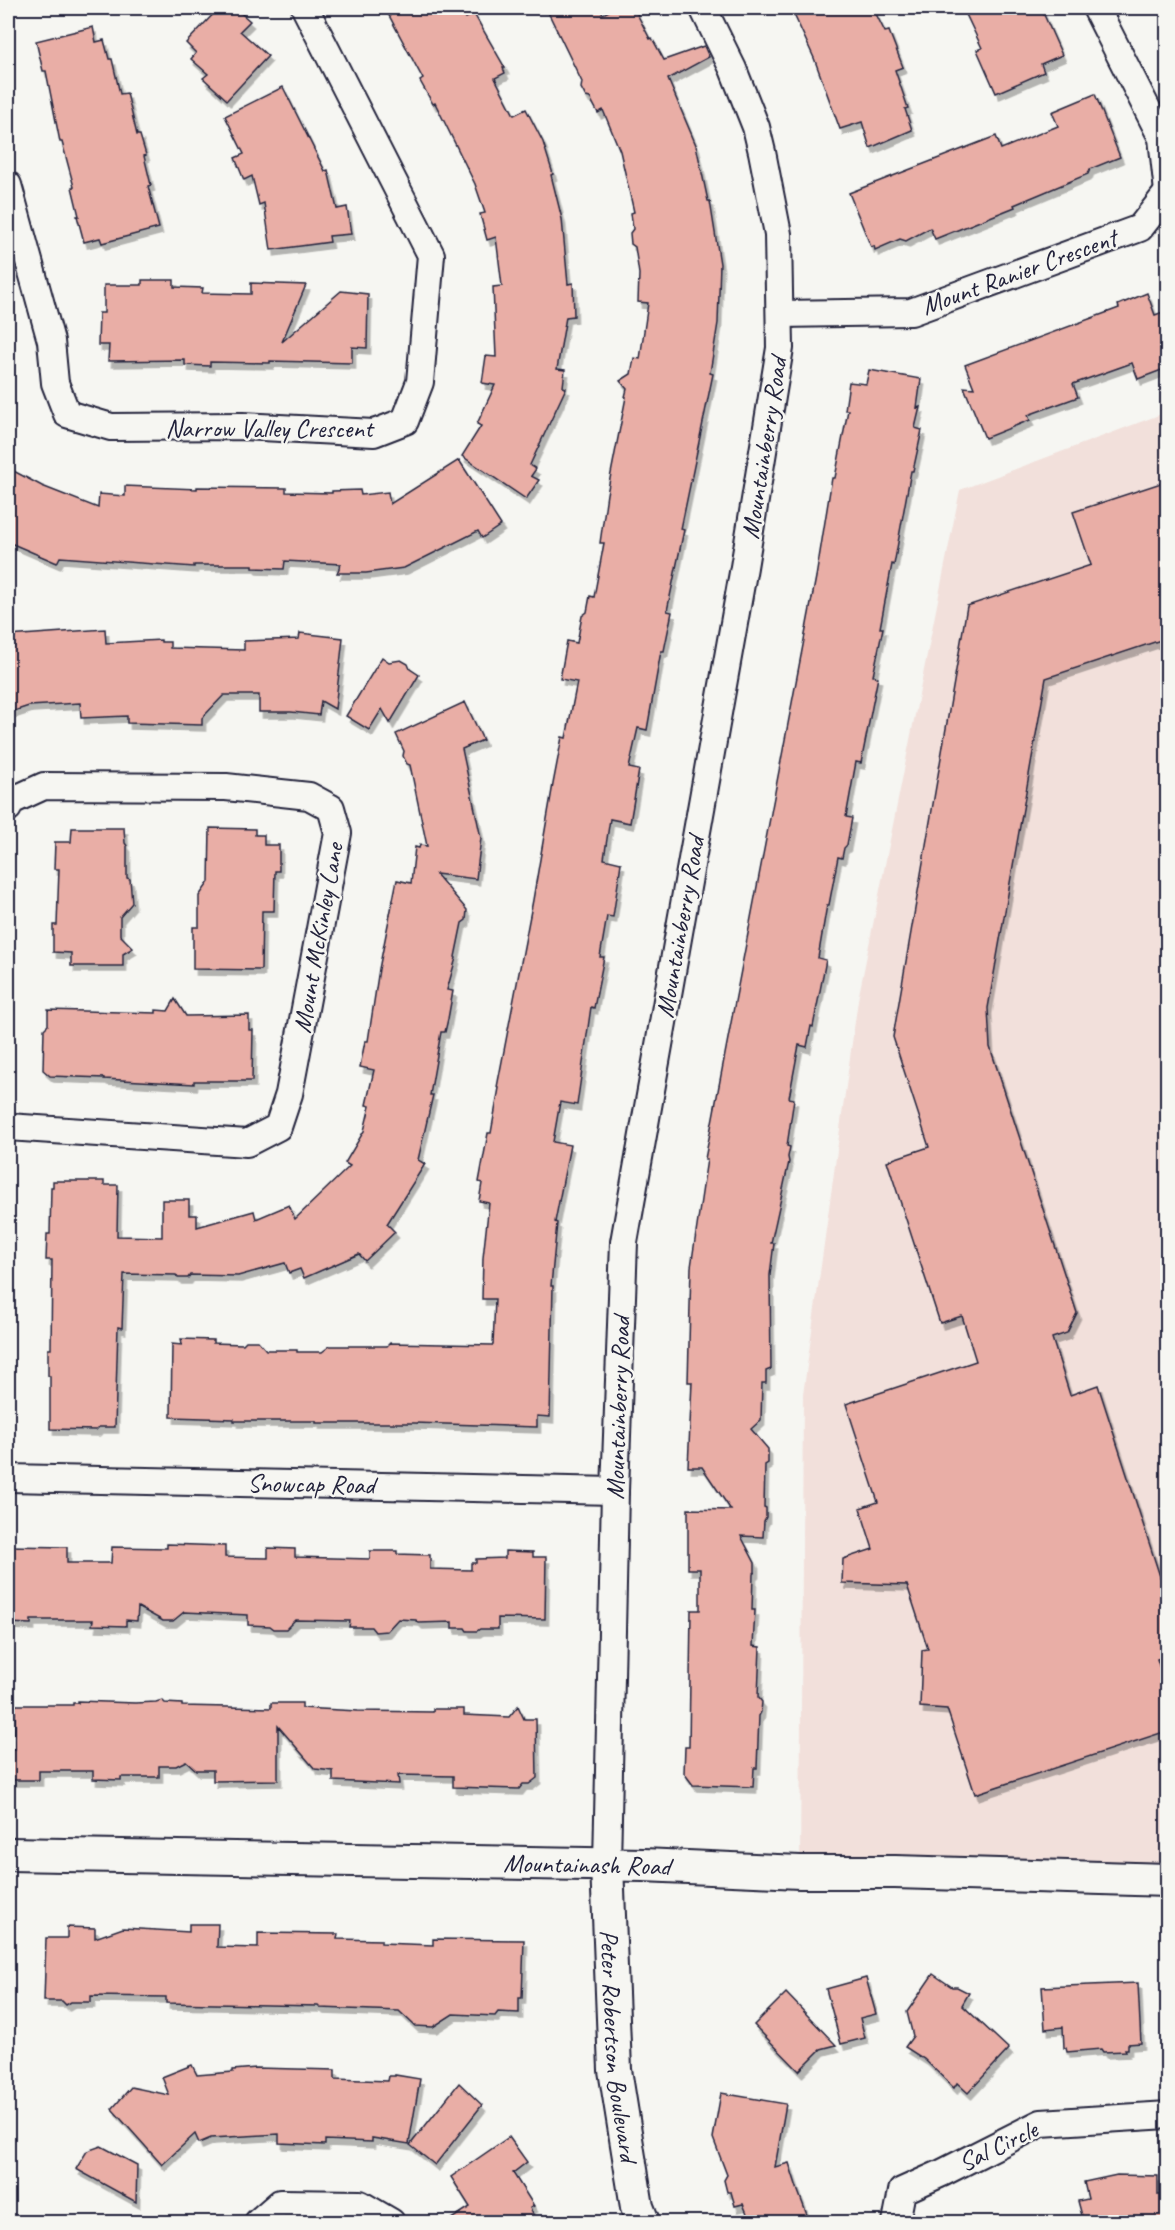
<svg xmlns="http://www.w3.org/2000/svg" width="1175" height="2230" font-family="Caveat,sans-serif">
	<defs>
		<filter id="shadow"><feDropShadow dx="3.5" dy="6" stdDeviation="0" flood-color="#0004"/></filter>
	</defs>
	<rect width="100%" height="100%" fill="#f6f6f2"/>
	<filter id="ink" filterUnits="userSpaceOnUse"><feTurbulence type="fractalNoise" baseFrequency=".0167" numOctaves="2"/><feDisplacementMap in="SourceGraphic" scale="12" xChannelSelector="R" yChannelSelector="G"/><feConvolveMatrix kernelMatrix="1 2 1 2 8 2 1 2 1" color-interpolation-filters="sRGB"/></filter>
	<g filter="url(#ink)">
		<path fill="#f2e0db" d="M1167 412V1880L800 1872 803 1395 858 1000 960 490Z"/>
		<g fill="#e9aea6" stroke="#22223b" stroke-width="1.5" filter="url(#shadow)">
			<path d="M219 8H235L250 21 240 31 268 56 227 100 203 78 208 74 191 59 196 53 186 43Z"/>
			<path d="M385 8H460L466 18 474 14 505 68H503L505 73 495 78 514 115 526 109 543 142 553 174 551 175 562 219 568 284 573 283 574 316 566 317 557 369 565 370 563 387 566 388 530 465 536 469 531 476 539 480 526 499 462 456 481 426 477 424 495 385 482 383 486 356 496 357 493 287 502 286 496 237 487 240 480 214 485 213 475 184 435 103 433 104 420 81 423 79Z"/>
			<path d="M546 8H600L603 14 615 8H634L650 39 652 38 664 60 704 46 709 57 668 79 696 145 708 201H710L720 264 718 323 710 373 713 374 681 529 684 530 667 611 672 612 664 651H661L647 730 638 728 629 768 639 770 630 823 610 819 604 859 621 863 613 917 607 916 600 957H604L594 1008 591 1007 577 1105 560 1102 553 1142 570 1145 555 1222 557 1223 551 1286H553L550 1417 537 1416V1427L414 1423H316V1421H234V1419L171 1417 172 1344 182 1345 181 1339 213 1340V1343L243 1344 246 1341H258L266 1350H297V1352H322L330 1346H387L390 1343 493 1345 495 1299H482L483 1258 489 1203 479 1201 482 1183 479 1182 488 1133H491L499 1088 497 1087 533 900 553 784 562 737 566 738 577 682 560 679 567 641 577 643 582 616 587 612 590 596 594 597 604 543H600L607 494 626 397H625L627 389 620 381 631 374 634 358 640 359 648 303 638 302 639 274 635 247 631 244 630 233 633 229 631 213 634 212 620 151 603 110 598 113 590 98 586 97 581 88 582 82Z"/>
			<path d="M791 8H873L885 32 889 31 903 67 895 70 908 108 905 109 912 130 870 148 862 122 840 129 814 58Z"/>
			<path d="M963 8H1041L1062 55 1041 64 1044 72 996 93 977 50 982 48Z"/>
			<path d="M93 27 96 42 104 40 109 59H112L120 94 127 93 137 135H140L146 155 144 156 151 185 148 186 159 228 102 243 100 238 84 242 77 216H79L72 187H74L62 142H60L46 71H43L36 41Z"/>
			<path d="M283 87 325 171 328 170 337 209 347 207 351 234 329 236 330 242 271 250 264 203 259 205 252 176 244 180 235 158 244 154 225 116Z"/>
			<path d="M1095 94 1120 157 1090 169 1088 174 1014 205 1015 207 935 239 930 228 906 241 900 239 875 250 874 246 871 247 849 193 996 136 1001 149 1058 126 1052 112Z"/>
			<path d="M142 280H174V287L203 288 202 293 251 294V283L306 285 282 342 341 291 368 294 367 348 352 347V363L270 361V363L210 362V366L185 365V360L108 361 109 345H98L99 313H104V285H142Z"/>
			<path d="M1147 293 1155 315 1163 312 1167 323V368L1138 379 1132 363 1073 384 1078 397 1028 415 1030 420 985 438 964 387 974 388 965 365 1119 308 1118 305Z"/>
			<path d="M869 370 921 379 917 408 920 407 915 428 922 430 913 471H911L894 565 892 564 880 628H883L873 676 878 677 861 763 856 762 846 817 852 818 847 845 844 848 842 858 838 857 829 905H827L818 958 826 960 813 1027 811 1026 807 1047 799 1045 789 1098 794 1099 787 1146 790 1147 788 1157 789 1162 771 1243H774L770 1275 771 1369 766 1371V1383H762L761 1420 751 1429 768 1449V1463L765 1465 764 1507 766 1508V1517L764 1521 763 1537 741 1536 755 1563V1572L753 1574 752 1610H755L753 1646 760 1647 758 1697 762 1702 761 1712 759 1716 757 1768H754L753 1787 693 1785 684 1773 685 1747H689L691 1610H700V1569H688V1509L731 1510 702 1467H688L692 1382H688L691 1267 707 1159H705L816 577 832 478H835L848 410H845L849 382 866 384Z"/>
			<path d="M459 460 501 525 482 538 478 531 404 568 366 573H337L341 564 285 561 284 569 253 568V565H194V567L60 557 57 563 8 542V468L42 486 98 508 99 494 125 496V486L197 489V487L286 488V492L332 493V491L360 490 361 495 388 492 390 504Z"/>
			<path d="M1167 481V638L1046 678 988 1008 990 1047 1077 1313 1067 1333 1052 1338 1070 1395 1098 1385 1167 1598V1656L1157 1659 1167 1691V1731L975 1794 947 1709 920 1707 922 1650 928 1649 907 1585 842 1583 843 1559 873 1549 860 1508 878 1502 846 1404 976 1361 962 1316 940 1323 887 1161 929 1147 893 1037 967 606 1091 565 1073 512Z"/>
			<path d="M105 629 106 643 161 640V642H170V648L244 650V641L299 639 300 633 343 638 335 709 321 701 319 715 291 712H259V695H224L202 718V725L127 723V716L81 718 80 703 29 706 8 713V636Z"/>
			<path d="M382 657 389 662 401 660 408 664 410 669 419 675 390 723 382 709 369 730 346 716Z"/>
			<path d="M465 702 483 740 462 749 481 838 476 879 436 874 467 910 466 920 462 923 455 957 456 958 447 990 453 991 448 1019 445 1032H441L430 1095H433L418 1160 425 1164 387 1224 395 1232 365 1261 359 1254 304 1278 300 1269 289 1273 285 1263 238 1276 190 1275 188 1278H178L176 1275 124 1274 122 1328 118 1327 115 1427H99L96 1430 50 1429V1376H48V1349H51L52 1260H46L47 1234H50L51 1187H53V1181H104V1185H118L117 1236 162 1237V1200H189V1215H197V1227L254 1211 256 1219 289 1205 295 1219 350 1166 345 1163 364 1131 370 1106 366 1105 374 1070 360 1067 365 1041H368L379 969 397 880 411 883 415 847 419 848 420 845 427 846 410 765 407 764 403 756 404 751 396 734Z"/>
			<path d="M72 828H124L125 843 127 846V878L130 879 132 903 120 917V935L133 948 123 954V966H71V953L53 952V925H57L59 869H54L55 842H71Z"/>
			<path d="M210 828 255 829V835H264V845H279V871H275L274 911H262L261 970 193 969V927H199V896L209 882Z"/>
			<path d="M175 999 186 1016 249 1015V1030H253L252 1081H194V1084L104 1079V1078L50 1076 43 1070 44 1029 48 1025V1010L156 1013V1010L168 1011Z"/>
			<path d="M167 1544 225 1546V1557L268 1558V1548L295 1549V1557L370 1559V1551H397V1554L430 1555V1569L471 1570V1563H476V1559L505 1558V1551L533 1552V1557H546L545 1619 498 1618V1629H480L477 1631H467L465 1628H452V1622L419 1623 416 1620 398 1619 387 1631 375 1632 371 1627H349L350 1621 295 1620 286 1629H274L270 1626 248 1625V1615L184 1612 173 1621H163L138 1607 137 1621 126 1620V1626L92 1625 93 1620H31V1624L8 1623V1546L67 1547V1563H111L112 1547 167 1548Z"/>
			<path d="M162 1700 165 1703 182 1704V1706L271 1708V1703H302V1708L358 1711 433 1712V1709H464V1715L509 1717 518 1706 524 1719H536L537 1778 529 1784H523L519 1789 453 1787V1776L398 1775 399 1784 333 1781V1771L315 1769 278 1726V1780L213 1781V1770H196L186 1761 176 1766H159V1777H121V1780L93 1779V1771H39V1780H10L11 1749 15 1750V1705H73V1703H78V1701L135 1703 156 1702Z"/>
			<path d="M189 1924H218L217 1947 258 1948V1933L338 1934 337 1939 381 1940V1943L433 1945V1939L524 1940 522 1998H519V2013L498 2012 495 2016 453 2014 433 2027 415 2026 399 2011 320 2008 318 2006 166 2003V1997L91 1996V2002H71L66 2005 62 2001H44L46 1938H67V1927L95 1928V1938L123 1928 189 1932Z"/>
			<path d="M933 1974 952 1987H957L969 1993 962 2005 1009 2049 968 2093 957 2083 954 2088 924 2059 905 2047 913 2036 907 2012Z"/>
			<path d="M866 1978 876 2014 860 2018 865 2038 841 2044 826 1989Z"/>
			<path d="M1138 1983 1141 2043 1128 2044V2049H1125L1126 2051 1103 2052 1101 2049 1067 2052 1066 2048H1064L1063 2027 1045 2029 1042 1987Z"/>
			<path d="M786 1993 836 2045 821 2049 799 2071 754 2025Z"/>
			<path d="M192 2065 197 2075 233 2072V2070L256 2068 335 2070V2079L388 2081 389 2076H395V2075L420 2079 409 2144 372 2138V2142L325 2140V2145L279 2143V2134L211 2138 199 2143 195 2134 162 2165 112 2109 131 2087 169 2095 162 2077Z"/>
			<path d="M459 2083 482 2105 435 2165 410 2145Z"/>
			<path d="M721 2093 786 2104 775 2167 789 2163 798 2191 810 2223H751L743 2204 735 2206 731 2192H727L724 2180 727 2175 713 2138Z"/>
			<path d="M509 2137 527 2162 513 2173 534 2206 530 2208 537 2223H445L470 2207 451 2177Z"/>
			<path d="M101 2146 137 2165 136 2202 76 2169 87 2151Z"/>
			<path d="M1117 2175 1158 2176V2195H1167V2223H1084L1078 2201 1088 2199 1084 2182Z"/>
		</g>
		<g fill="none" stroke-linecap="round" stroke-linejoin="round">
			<defs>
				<g id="minor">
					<path d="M1096 8 1162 138 1168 192"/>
					<path d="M8 185 51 341 55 383 67 414 111 427 242 426 374 433 405 421 420 382 431 255 305 8"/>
					<path d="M780 314 911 312 1140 228 1168 192"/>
					<path d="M8 808 9 802 44 786 226 787 309 796 331 808 338 833 289 1094 278 1127 247 1143 8 1127"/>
					<path d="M8 1478 615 1491"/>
					<path d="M607 1864 615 1491 624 1242 744 567 780 348 778 234 762 152 756 127 733 69 703 8"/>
					<path d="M258 2222 280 2203 360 2204 391 2222"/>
					<path d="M896 2222 902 2191 942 2173 1041 2123 1168 2115"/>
				</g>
				<g id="tertiary">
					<path id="s1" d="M8 1854 643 1865 800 1872H895L1168 1880"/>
					<path id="s2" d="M607 1864 615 2070 637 2207 643 2222"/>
				</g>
			</defs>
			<use href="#minor" stroke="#22223b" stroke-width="30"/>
			<use href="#tertiary" stroke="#22223b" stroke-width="36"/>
			<use href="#minor" stroke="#f6f6f2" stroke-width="26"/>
			<use href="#tertiary" stroke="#f6f6f2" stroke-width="32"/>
		</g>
	</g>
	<g text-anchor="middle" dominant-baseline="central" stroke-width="5" stroke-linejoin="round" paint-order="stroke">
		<g font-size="26" fill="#22223b" stroke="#f6f6f2">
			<text transform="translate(1019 272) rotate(-20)">Mount Ranier Crescent</text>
			<text x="269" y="428">Narrow Valley Crescent</text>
			<text transform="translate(764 448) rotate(-81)">Mountainberry Road</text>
			<text transform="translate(680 927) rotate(-80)">Mountainberry Road</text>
			<text transform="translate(318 938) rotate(-80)">Mount McKinley Lane</text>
			<text transform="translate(618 1408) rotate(-88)">Mountainberry Road</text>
			<text transform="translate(311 1484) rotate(1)">Snowcap Road</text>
			<text stroke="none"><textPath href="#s1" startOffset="579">Mountainash Road</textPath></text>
			<text stroke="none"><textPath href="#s2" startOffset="182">Peter Robertson Boulevard</textPath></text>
			<text transform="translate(998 2146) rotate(-26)">Sal Circle</text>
		</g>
	</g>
	<rect width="1175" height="2230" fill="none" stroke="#f6f6f2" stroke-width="30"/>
	<rect x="15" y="15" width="1145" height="2200" fill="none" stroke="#22223b" stroke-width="2" filter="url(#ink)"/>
</svg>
